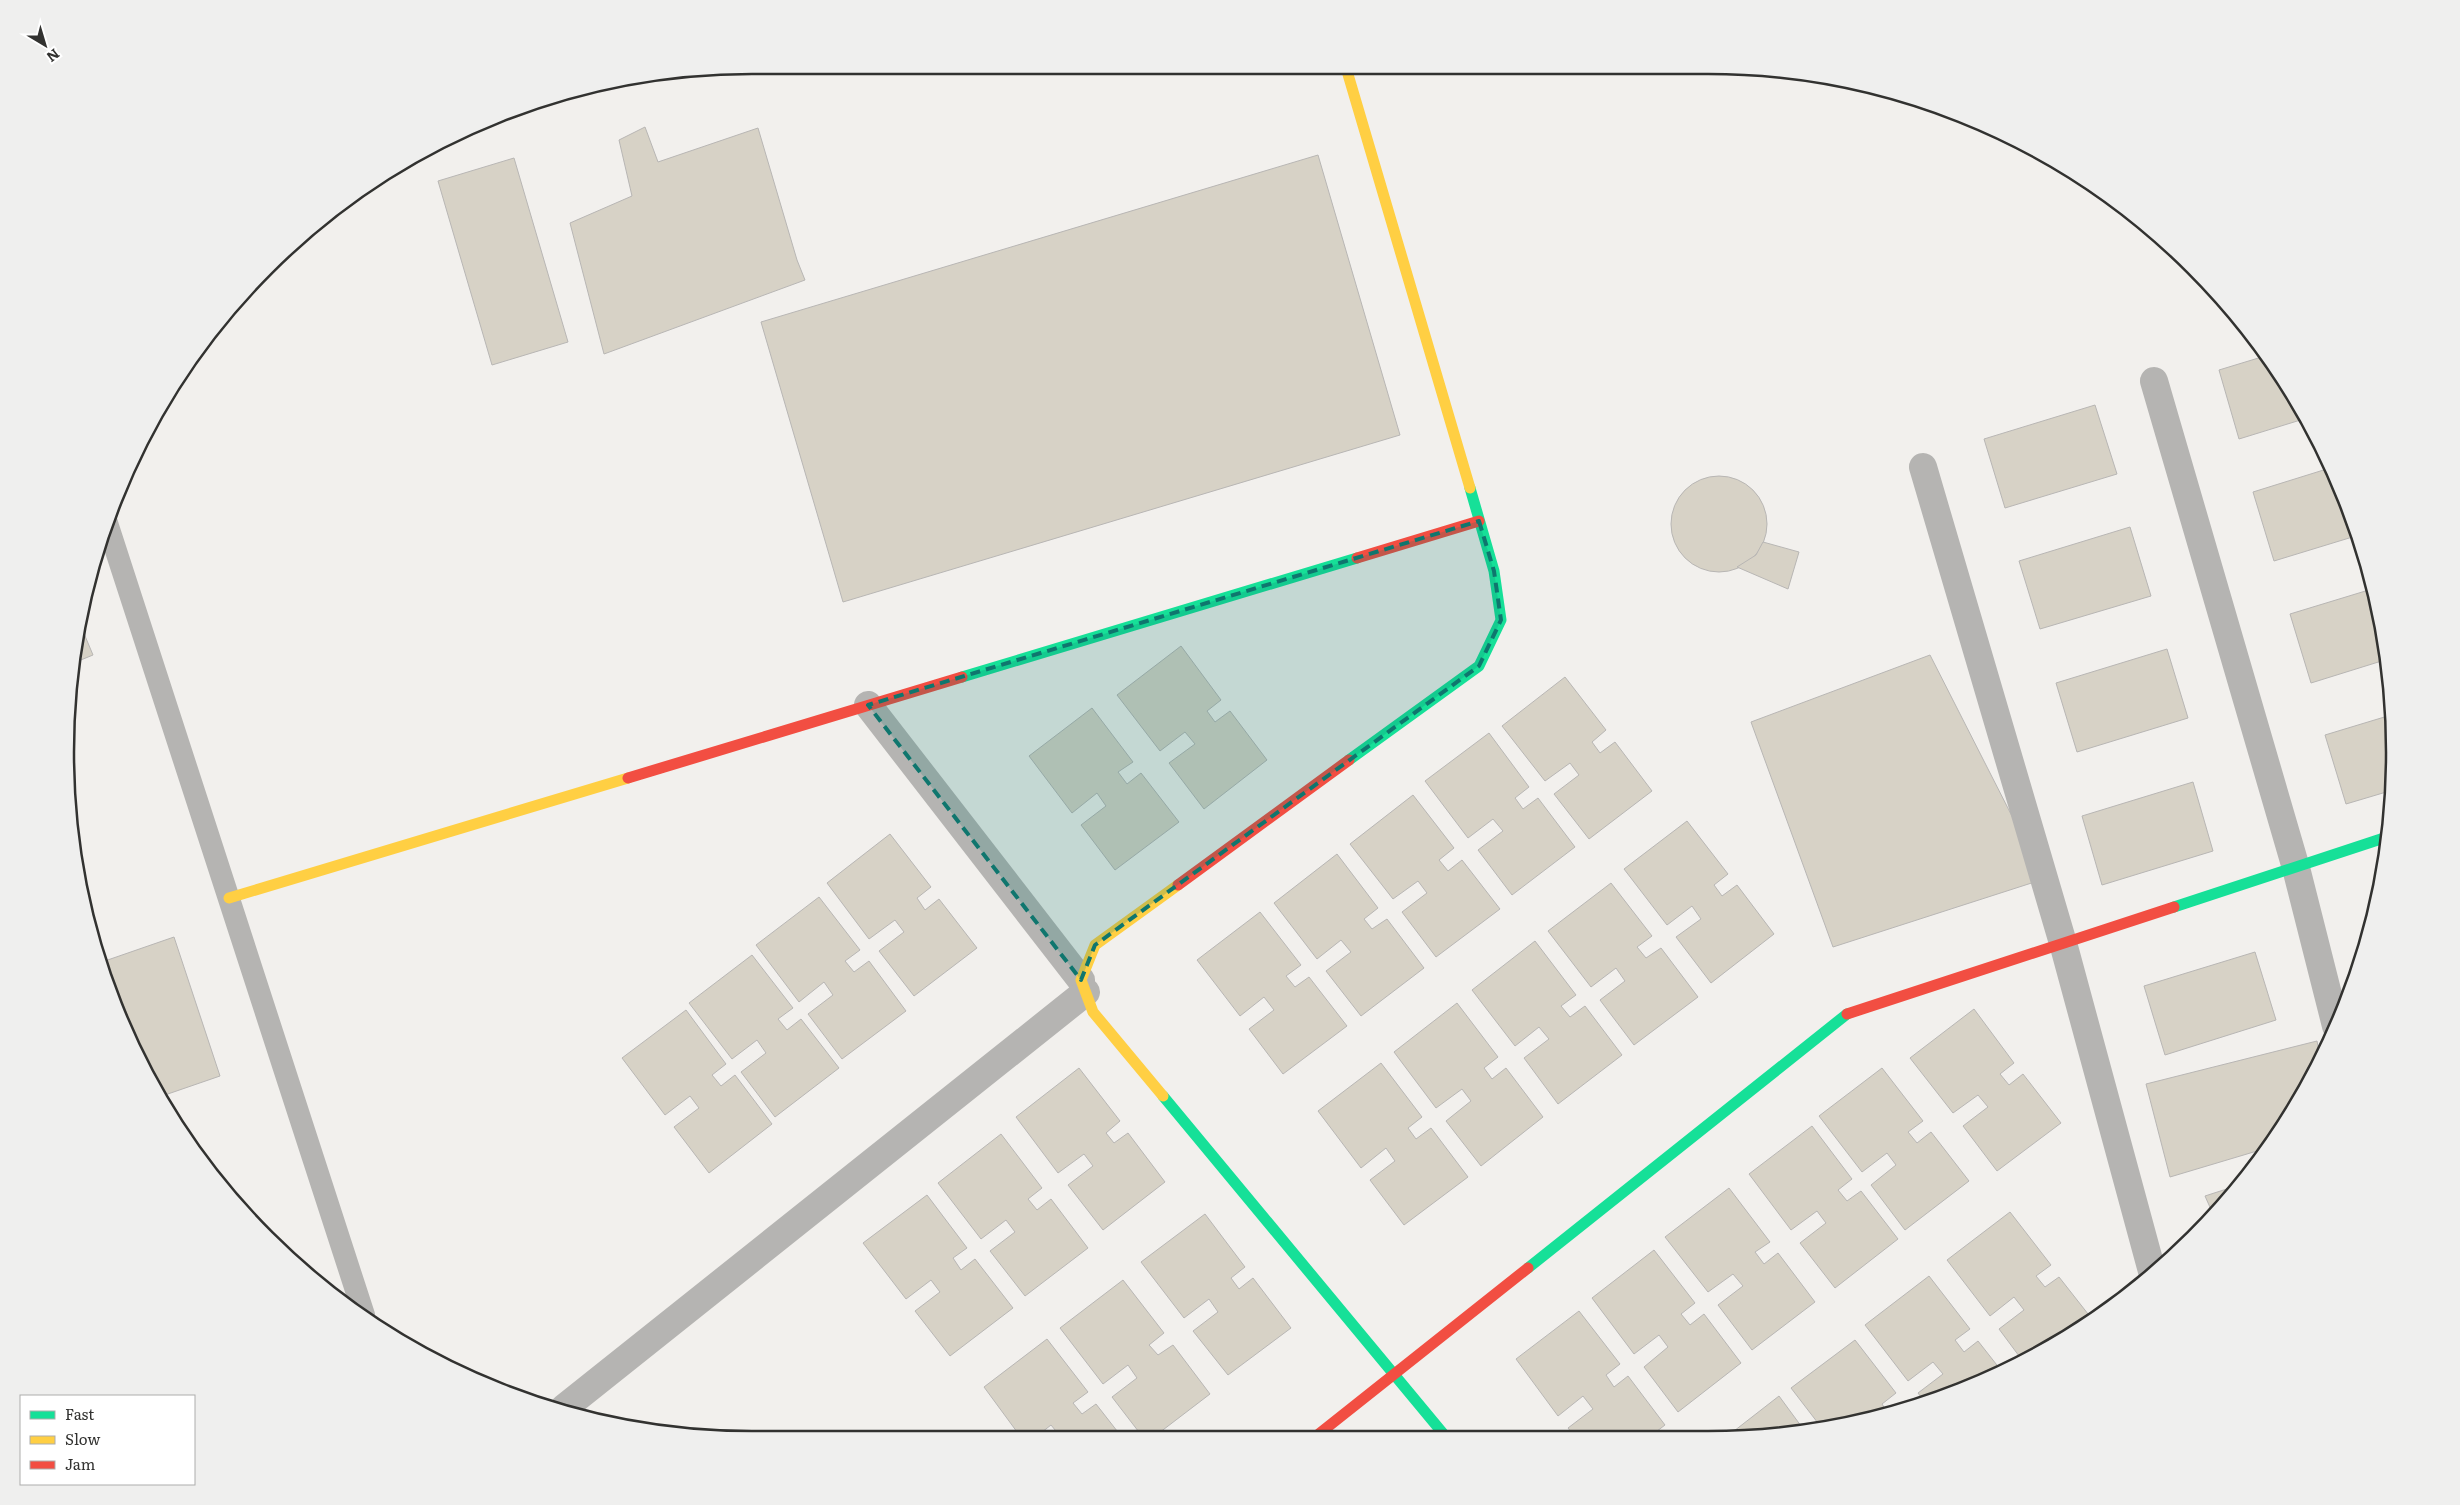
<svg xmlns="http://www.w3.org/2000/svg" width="2460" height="1505" font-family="Literata,serif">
	<rect width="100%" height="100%" fill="#f2f0ed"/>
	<g fill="#d7d2c6" stroke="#b8b6b4">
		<path d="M645 127 658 162 758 128 797 260 805 280 604 354 570 223 632 196 619 140Z"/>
		<path d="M1318 155 1400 435 843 602 761 322Z"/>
		<path d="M514 158 568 342 492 365 438 181Z"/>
		<path d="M2265 356 2303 409 2307 418 2239 439 2219 370Z"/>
		<path d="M2095 405 2117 474 2005 508 1984 439Z"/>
		<path d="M2330 468 2359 535 2274 561 2253 492Z"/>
		<circle cx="1719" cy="524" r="48"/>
		<path d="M2130 527 2151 596 2040 629 2019 561Z"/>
		<path d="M1763 542 1799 552 1788 589 1737 567 1756 555Z"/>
		<path d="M2372 589 2388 659 2311 683 2290 614Z"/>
		<path d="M80 624 93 655 71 664V662Z"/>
		<path d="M1181 646 1221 700 1207 711 1215 722 1230 711 1267 760 1204 809 1169 763 1195 744 1185 732 1160 751 1117 695Z"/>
		<path d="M2167 649 2188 718 2077 752 2056 683Z"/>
		<path d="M1930 655 2044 879 1833 947 1751 722Z"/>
		<path d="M1565 677 1606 730 1592 742 1600 753 1615 742 1652 791 1589 839 1554 794 1579 775 1570 763 1545 781 1502 726Z"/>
		<path d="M1092 708 1133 762 1118 772 1127 784 1141 773 1179 822 1115 870 1081 825 1106 806 1097 793 1072 813 1029 756Z"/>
		<path d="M2391 715 2393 790 2346 804 2325 735Z"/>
		<path d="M1489 733 1529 787 1515 798 1523 809 1538 798 1575 847 1512 895 1478 850 1503 831 1493 819 1468 838 1425 781Z"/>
		<path d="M2193 782 2213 851 2102 885 2082 816Z"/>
		<path d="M1413 795 1454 848 1439 860 1448 871 1462 860 1500 909 1436 957 1402 912 1427 893 1418 881 1393 899 1350 844Z"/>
		<path d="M1687 821 1728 874 1714 885 1722 896 1737 885 1774 934 1711 983 1676 937 1701 919 1692 906 1667 925 1624 869Z"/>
		<path d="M890 834 931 887 917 898 925 910 939 899 977 948 914 996 879 951 904 932 895 920 869 939 827 883Z"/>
		<path d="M1337 854 1378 908 1364 919 1372 929 1387 919 1424 968 1361 1016 1326 971 1351 952 1341 940 1317 959 1274 903Z"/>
		<path d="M1611 883 1652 936 1637 947 1646 958 1661 948 1698 997 1634 1045 1600 1000 1625 981 1616 968 1591 987 1548 931Z"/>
		<path d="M819 897 860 950 845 961 854 972 869 961 906 1011 842 1059 808 1014 833 995 824 982 799 1002 756 945Z"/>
		<path d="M1260 912 1301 965 1286 976 1295 987 1309 977 1347 1026 1283 1074 1249 1029 1274 1010 1264 997 1240 1016 1197 960Z"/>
		<path d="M174 937 220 1076 162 1096 101 973 99 963Z"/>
		<path d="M1535 941 1576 995 1561 1006 1570 1017 1585 1006 1622 1055 1558 1104 1524 1058 1549 1039 1539 1027 1515 1046 1472 990Z"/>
		<path d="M2255 952 2276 1020 2165 1055 2144 986Z"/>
		<path d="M752 955 793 1008 778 1019 787 1030 801 1019 839 1068 775 1117 741 1072 766 1053 757 1040 732 1059 689 1003Z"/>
		<path d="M1457 1003 1498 1057 1484 1068 1492 1079 1506 1068 1543 1117 1481 1166 1446 1121 1471 1101 1462 1089 1436 1108 1394 1052Z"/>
		<path d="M1974 1009 2014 1063 2000 1074 2009 1085 2023 1074 2061 1123 1997 1171 1963 1126 1988 1107 1978 1095 1953 1113 1910 1058Z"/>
		<path d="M686 1010 726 1064 712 1075 721 1086 735 1075 772 1124 709 1173 674 1127 699 1108 690 1096 665 1115 622 1058Z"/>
		<path d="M2317 1041 2321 1061 2267 1148 2170 1177 2146 1084Z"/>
		<path d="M1381 1063 1422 1117 1408 1128 1416 1139 1431 1128 1468 1177 1404 1225 1370 1180 1395 1161 1386 1148 1361 1168 1318 1111Z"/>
		<path d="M1079 1068 1120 1121 1106 1133 1114 1143 1128 1133 1165 1182 1103 1230 1068 1185 1093 1166 1084 1154 1058 1173 1016 1117Z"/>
		<path d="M1882 1068 1923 1121 1908 1132 1917 1143 1931 1132 1969 1181 1905 1230 1871 1185 1896 1165 1887 1153 1862 1172 1819 1116Z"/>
		<path d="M1812 1126 1852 1179 1838 1190 1847 1201 1861 1191 1898 1239 1835 1288 1800 1243 1826 1223 1817 1211 1791 1230 1749 1174Z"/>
		<path d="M1001 1134 1042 1188 1028 1199 1037 1210 1051 1199 1088 1248 1025 1296 990 1251 1015 1232 1006 1220 981 1239 938 1183Z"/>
		<path d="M2239 1185 2213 1214 2205 1196Z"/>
		<path d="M1729 1188 1770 1242 1755 1252 1764 1264 1778 1253 1815 1302 1752 1350 1718 1305 1743 1286 1733 1274 1708 1292 1665 1237Z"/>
		<path d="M927 1195 967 1248 953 1258 961 1270 975 1259 1013 1308 950 1356 915 1311 940 1292 931 1280 906 1299 863 1243Z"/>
		<path d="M2010 1212 2051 1265 2036 1276 2045 1287 2059 1277 2092 1319 2051 1348 2022 1360 1999 1329 2024 1310 2014 1297 1990 1316 1947 1260Z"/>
		<path d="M1205 1214 1245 1267 1231 1278 1239 1289 1253 1278 1291 1328 1228 1375 1193 1331 1218 1312 1209 1299 1184 1318 1141 1262Z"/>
		<path d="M1654 1250 1695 1303 1681 1314 1690 1325 1704 1314 1741 1363 1678 1412 1644 1367 1668 1347 1659 1335 1634 1354 1592 1298Z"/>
		<path d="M1929 1276 1970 1329 1955 1340 1964 1352 1978 1341 2000 1369 1924 1401 1918 1393 1943 1374 1933 1362 1908 1381 1865 1325Z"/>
		<path d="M1123 1280 1164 1333 1149 1345 1158 1355 1173 1345 1210 1394 1155 1436H1142L1112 1397 1137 1378 1128 1365 1103 1384 1060 1328Z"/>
		<path d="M1579 1311 1620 1364 1606 1375 1614 1387 1628 1376 1665 1425 1648 1438H1576L1568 1428 1593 1409 1583 1396 1558 1416 1516 1359Z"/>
		<path d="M1047 1339 1088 1392 1073 1403 1082 1414 1096 1404 1121 1436H1060L1051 1425 1037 1436H1020L984 1387Z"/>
		<path d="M1855 1340 1896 1393 1882 1404 1889 1415 1821 1427 1791 1388Z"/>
		<path d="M1779 1396 1804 1430 1753 1439 1725 1438Z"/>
		<path d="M1904 1404 1907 1408 1891 1414Z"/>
	</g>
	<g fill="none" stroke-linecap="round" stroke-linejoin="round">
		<path stroke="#b5b4b2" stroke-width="22" d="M106 520 364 1315"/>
		<g stroke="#b5b4b2" stroke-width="28">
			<path d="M2154 381 2296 868 2336 1026"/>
			<path d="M1923 467 2063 943 2153 1275"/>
			<path d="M868 705 1081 980"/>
			<path d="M564 1408 1086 992"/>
		</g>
		<g stroke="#16e098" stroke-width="11">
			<path d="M962 677 1357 558"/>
			<path d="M1349 760 1479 666 1501 620 1494 571 1470 488"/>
			<path d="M2174 907 2387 837"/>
			<path d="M1163 1096 1446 1437"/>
			<path d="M1528 1268 1847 1014"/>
		</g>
		<g stroke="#ffcf43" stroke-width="11">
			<path d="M1347 71 1470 488"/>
			<path d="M229 898 628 778"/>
			<path d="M1163 1096 1093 1012 1081 980 1095 945 1178 885"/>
		</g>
		<g stroke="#f24e42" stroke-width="11">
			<path d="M1357 558 1479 521"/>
			<path d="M628 778 962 677"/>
			<path d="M1178 885 1349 760"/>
			<path d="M1847 1014 2174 907"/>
			<path d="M1315 1437 1528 1268"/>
		</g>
	</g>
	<path fill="#0f766e" fill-opacity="0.2" stroke="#0f766e" stroke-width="4" stroke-dasharray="10 6" stroke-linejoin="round" d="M1479 521 1494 571 1501 620 1479 666 1095 945 1081 980 868 705Z"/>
	<path d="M0 0H2460V1505H0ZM752 74H1708A678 678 0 0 1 2386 752V753A678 678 0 0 1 1708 1431H752A678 678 0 0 1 74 753V752A678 678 0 0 1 752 74Z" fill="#efefee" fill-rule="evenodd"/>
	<path fill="none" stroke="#323230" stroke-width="2.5" d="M752 74H1708A678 678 0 0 1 2386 752V753A678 678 0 0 1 1708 1431H752A678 678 0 0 1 74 753V752A678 678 0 0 1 752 74Z"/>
	<rect x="20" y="1395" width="175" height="90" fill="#ffffff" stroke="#adadac"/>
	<rect x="30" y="1411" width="25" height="8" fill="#16e098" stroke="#adadac"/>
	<text x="65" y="1420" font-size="15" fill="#323230">Fast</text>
	<rect x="30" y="1436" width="25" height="8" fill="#ffcf43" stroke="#adadac"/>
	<text x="65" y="1445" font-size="15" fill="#323230">Slow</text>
	<rect x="30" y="1461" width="25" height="8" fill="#f24e42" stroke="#adadac"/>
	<text x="65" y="1470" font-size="15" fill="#323230">Jam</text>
	<g transform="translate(45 45) rotate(142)" stroke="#ffffff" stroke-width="4" paint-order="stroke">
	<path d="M0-4L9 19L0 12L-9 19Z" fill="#323230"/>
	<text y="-8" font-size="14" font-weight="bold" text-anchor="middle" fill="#323230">N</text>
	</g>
</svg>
